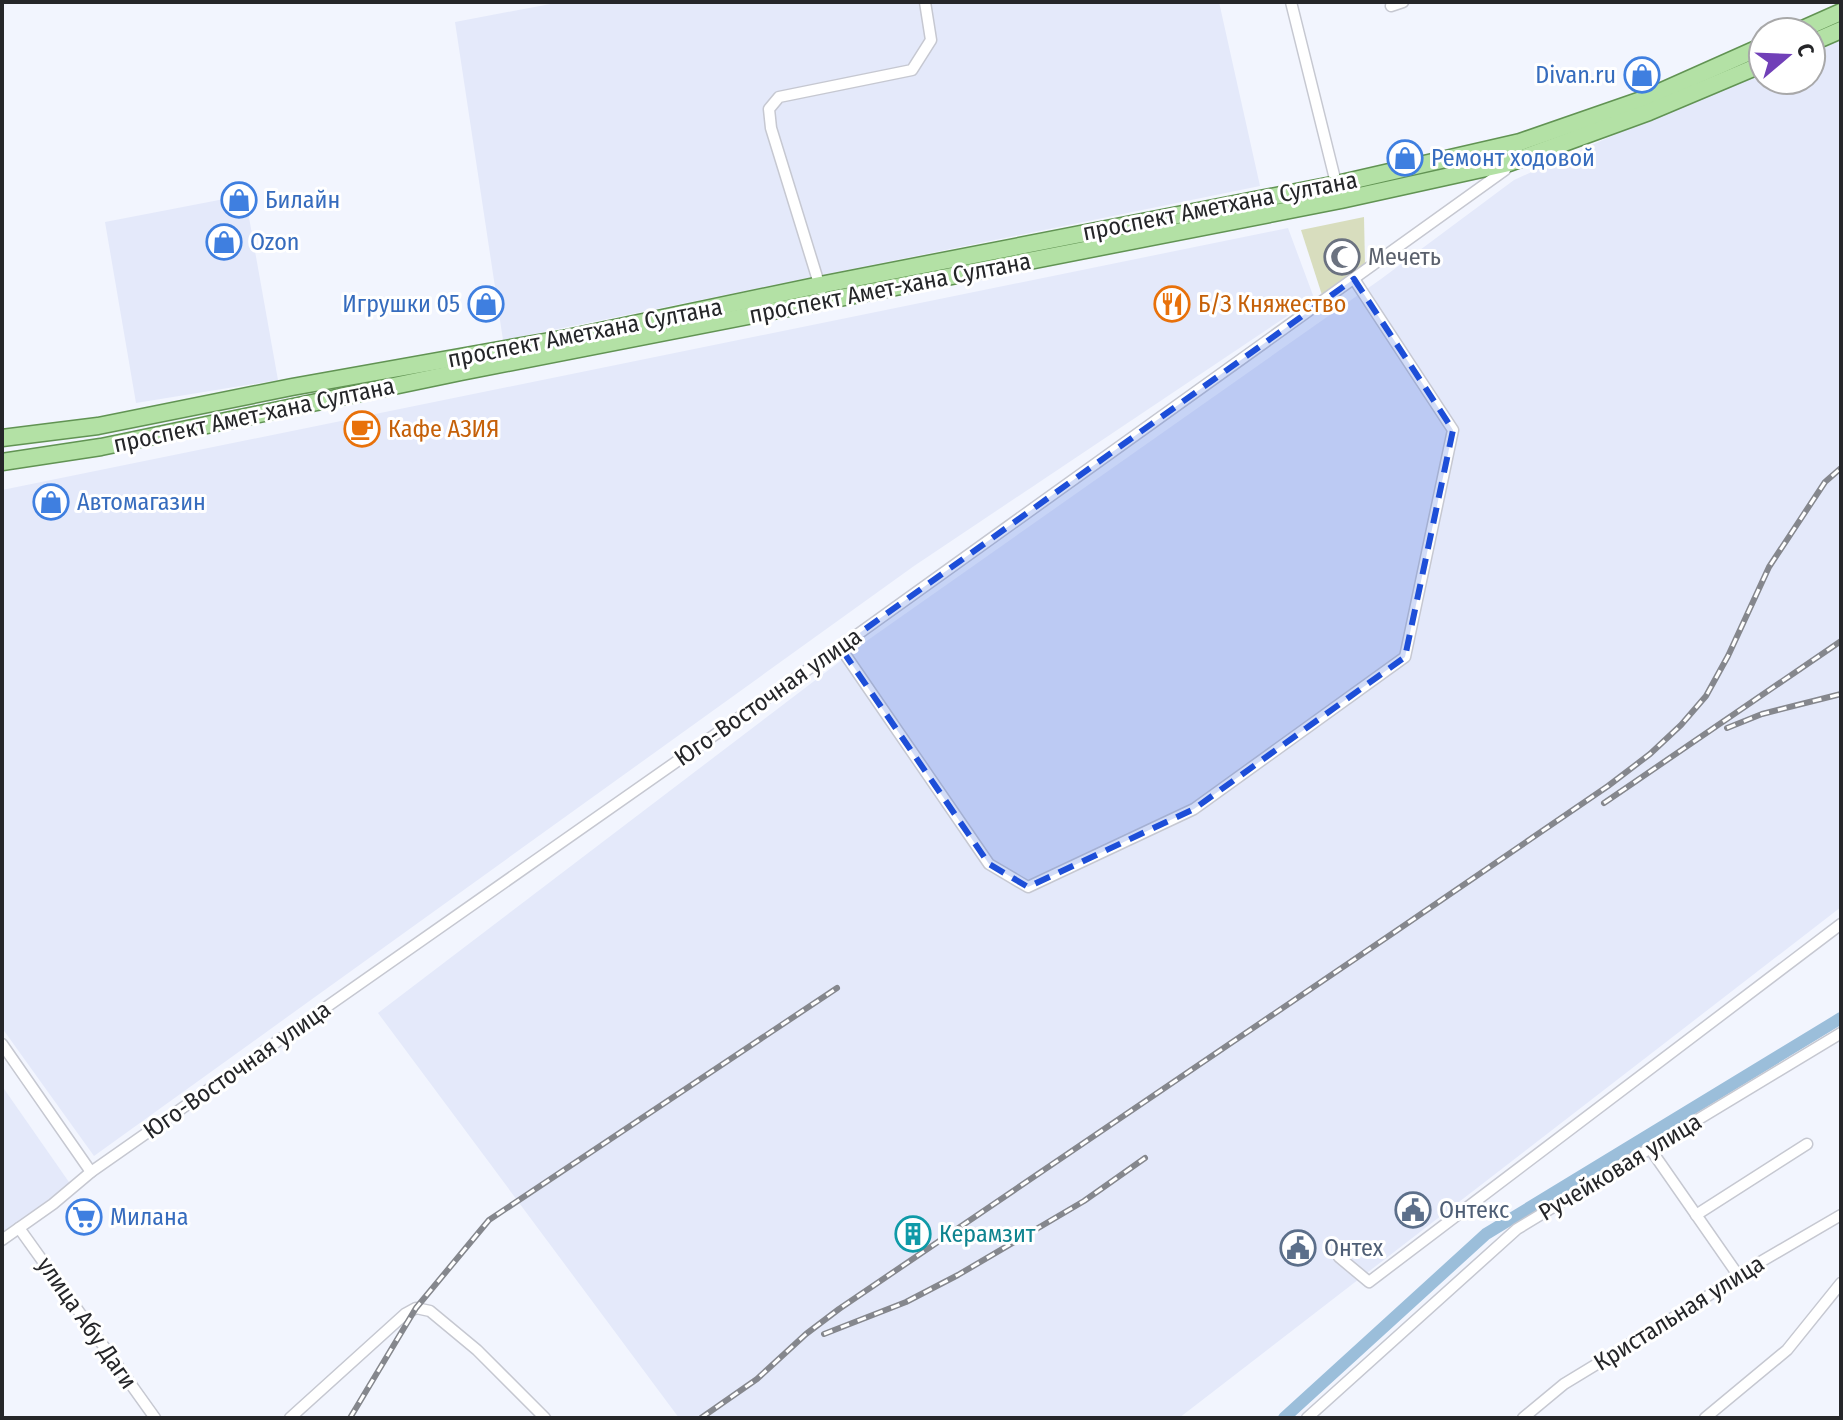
<svg xmlns="http://www.w3.org/2000/svg" width="1843" height="1420" font-family="'Fira Sans Condensed',sans-serif">
	<rect width="100%" height="100%" fill="#f2f5fe"/>
	<g fill="#e4e9fa">
		<path d="M561 2H1219L1260 186 503 340 455 22Z"/>
		<path d="M1841 33V907L1179 1418H679L378 1013 868 640 1381 279 1514 180 1763 68V80H1811V46Z"/>
		<path d="M245 195 278 380 136 403 105 222Z"/>
		<path d="M1288 228 1314 298 914 566 94 1156 2 1028V490Z"/>
		<path d="M2 1086 71 1185 2 1233Z"/>
	</g>
	<path fill="#d8ddbe" d="M1364 217 1365 265 1322 295 1301 230Z"/>
	<g fill="none" stroke-linecap="round" stroke-linejoin="round">
		<path stroke="#9bbeda" stroke-width="12" d="M1284 1418 1486 1234 1841 1018"/>
		<defs>
			<g id="street">
				<path d="M1291 2 1337 187"/>
				<path d="M1391 6 1403 2"/>
				<path d="M821 290 771 128 769 109 779 97 912 70 931 40 925 2"/>
				<path d="M840 647 989 864 1028 887 1194 809 1405 657 1453 430 1354 279"/>
				<path d="M2 1044 91 1172"/>
				<path d="M1651 1150 1738 1275"/>
				<path d="M1696 1215 1807 1144"/>
				<path d="M19 1228 155 1418"/>
				<path d="M2 1240 53 1204 91 1172 840 647 1505 170 1520 142"/>
				<path d="M1339 1257 1369 1282 1841 924"/>
				<path d="M290 1418 405 1314 416 1308 430 1311 477 1350 545 1418"/>
				<path d="M1307 1418 1517 1229 1841 1033"/>
				<path d="M1523 1418 1564 1384 1699 1302 1738 1275 1841 1215"/>
				<path d="M1705 1418 1787 1350 1841 1283"/>
			</g>
			<g id="primary">
				<path d="M1796 32 1841 12"/>
				<path d="M1811 43 1841 30"/>
				<path d="M2 438 98 426 292 387 567 338 820 285 1337 184 1520 142 1644 99 1763 46"/>
				<path d="M2 462 101 447 461 372 1341 200 1509 163 1649 112 1763 64"/>
			</g>
		</defs>
		<use href="#street" stroke="#c6c8d1" stroke-width="13"/>
		<use href="#primary" stroke="#619353" stroke-width="19"/>
		<use href="#street" stroke="#fff" stroke-width="10"/>
		<use href="#primary" stroke="#b3e1a5" stroke-width="16"/>
		<defs>
			<g id="rail">
				<path d="M1727 728 1762 714 1841 694"/>
				<path d="M1604 803 1841 641"/>
				<path d="M824 1334 906 1302 958 1275 1084 1201 1145 1158"/>
				<path d="M350 1418 416 1308 489 1220 837 988"/>
				<path d="M701 1418 757 1379 806 1334 839 1309 1399 929 1608 786 1650 754 1681 725 1706 696 1728 656 1769 567 1825 482 1841 468"/>
			</g>
		</defs>
		<use href="#rail" stroke="#85878d" stroke-width="6"/>
		<use href="#rail" stroke="#fff" stroke-width="3" stroke-dasharray="9" stroke-linecap="butt"/>
	</g>
	<path fill="#1d4ed8" fill-opacity="0.2" stroke="#1d4ed8" stroke-width="6" stroke-dasharray="16 10" stroke-linejoin="round" d="M1354 279 1453 430 1405 657 1194 809 1028 887 989 864 840 647Z"/>
	<defs>
		<symbol id="shop-ring" viewBox="-11 -11 22 22"><circle r="9.5" fill="#fff" stroke="#3f7fe0" stroke-width="1.5"/><path d="M-5-2.5h2.3a2.7 3.5 0 0 1 5.4 0H5L5.5 6h-11ZM-1.5-2.5h3a1.5 2.3 0 0 0-3 0Z" fill="#3f7fe0"/></symbol>
		<symbol id="mosque-ring" viewBox="-11 -11 22 22"><circle r="9.5" fill="#fff" stroke="#6b7280" stroke-width="1.5"/><path d="M3.5-4.9A6 6 0 1 0 3.5 4.9A5 5 0 1 1 3.5-4.9Z" fill="#6b7280"/></symbol>
		<symbol id="restaurant-ring" viewBox="-11 -11 22 22"><circle r="9.5" fill="#fff" stroke="#e8710a" stroke-width="1.5"/><path d="M-5-6h1v4h1v-4h1v4h1v-4h1v5L-1.5 .5V6h-2V.5L-5-1ZM5-6V6H3V1.5H1.5Q1.5-4 5-6Z" fill="#e8710a"/></symbol>
		<symbol id="cafe-ring" viewBox="-11 -11 22 22"><circle r="9.5" fill="#fff" stroke="#e8710a" stroke-width="1.5"/><path d="M-5.5-4.5H6V0H3Q3 3.5 0 3.5H-2.5Q-5.5 3.5-5.5 0ZM3-3.2v2h1.7v-2ZM-6 4.5H4V6H-6Z" fill="#e8710a"/></symbol>
		<symbol id="civic-ring" viewBox="-11 -11 22 22"><circle r="9.5" fill="#fff" stroke="#5c6f8a" stroke-width="1.5"/><path d="M-.6-6.5H3V-4.5H.6V-3L4-1V1h2V6H-6V1h2V-1L-.6-3ZM-1.2 2.5V6h2.4V2.5Z" fill="#5c6f8a"/></symbol>
		<symbol id="supermarket-ring" viewBox="-11 -11 22 22"><circle r="9.5" fill="#fff" stroke="#3f7fe0" stroke-width="1.5"/><path d="M-6-5.5h2.5l.6 2H6L4.5 2H-2.5L-4.4-4H-6ZM-1.5 3.2a1.3 1.3 0 1 0 .1 0ZM3 3.2a1.3 1.3 0 1 0 .1 0Z" fill="#3f7fe0"/></symbol>
		<symbol id="building-ring" viewBox="-11 -11 22 22"><circle r="9.5" fill="#fff" stroke="#0f9aa8" stroke-width="1.5"/><path d="M-4-6H4V6H1V3H-1V6H-4ZM-2.5-4.3h1.7v1.8h-1.7ZM.8-4.3h1.7v1.8H.8ZM-2.5-1h1.7V.8h-1.7ZM.8-1h1.7V.8H.8Z" fill="#0f9aa8"/></symbol>
	</defs>
	<g fill-rule="evenodd">
		<use href="#shop-ring" x="1622" y="55" width="40" height="40"/>
		<use href="#shop-ring" x="1385" y="138" width="40" height="40"/>
		<use href="#shop-ring" x="219" y="180" width="40" height="40"/>
		<use href="#shop-ring" x="204" y="222" width="40" height="40"/>
		<use href="#mosque-ring" x="1322" y="237" width="40" height="40"/>
		<use href="#shop-ring" x="466" y="284" width="40" height="40"/>
		<use href="#restaurant-ring" x="1152" y="284" width="40" height="40"/>
		<use href="#cafe-ring" x="342" y="409" width="40" height="40"/>
		<use href="#shop-ring" x="31" y="482" width="40" height="40"/>
		<use href="#civic-ring" x="1393" y="1190" width="40" height="40"/>
		<use href="#supermarket-ring" x="64" y="1197" width="40" height="40"/>
		<use href="#building-ring" x="893" y="1214" width="40" height="40"/>
		<use href="#civic-ring" x="1278" y="1228" width="40" height="40"/>
	</g>
	<g text-anchor="middle" dominant-baseline="central" stroke-width="6" stroke-linejoin="round" paint-order="stroke">
		<g font-size="24" fill="#366cbe" stroke="#fff" text-anchor="start">
			<text x="1616" y="75" text-anchor="end">Divan.ru</text>
			<text x="1431" y="158">Ремонт ходовой</text>
			<text x="265" y="200">Билайн</text>
			<text x="250" y="242">Ozon</text>
			<text x="460" y="304" text-anchor="end">Игрушки 05</text>
			<text x="77" y="502">Автомагазин</text>
			<text x="110" y="1217">Милана</text>
		</g>
		<g font-size="24" fill="#252629" stroke="#fff">
			<text transform="translate(1220 206) rotate(-11)">проспект Аметхана Султана</text>
			<text transform="translate(890 288) rotate(-11)">проспект Амет-хана Султана</text>
			<text transform="translate(585 333) rotate(-11)">проспект Аметхана Султана</text>
			<text transform="translate(254 415) rotate(-12)">проспект Амет-хана Султана</text>
			<text transform="translate(768 697) rotate(-35)">Юго-Восточная улица</text>
			<text transform="translate(237 1070) rotate(-35)">Юго-Восточная улица</text>
			<text transform="translate(1620 1167) rotate(-31)">Ручейковая улица</text>
			<text transform="translate(1679 1313) rotate(-32)">Кристальная улица</text>
			<text transform="translate(87 1323) rotate(55)">улица Абу Даги</text>
		</g>
		<g font-size="24" fill="#5b616d" stroke="#fff" text-anchor="start">
			<text x="1368" y="257">Мечеть</text>
		</g>
		<g font-size="24" fill="#c56008" stroke="#fff" text-anchor="start">
			<text x="1198" y="304">Б/З Княжество</text>
			<text x="388" y="429">Кафе АЗИЯ</text>
		</g>
		<g font-size="24" fill="#4e5e75" stroke="#fff" text-anchor="start">
			<text x="1439" y="1210">Онтекс</text>
			<text x="1324" y="1248">Онтех</text>
		</g>
		<g font-size="24" fill="#0d838f" stroke="#fff" text-anchor="start">
			<text x="939" y="1234">Керамзит</text>
		</g>
	</g>
	<rect width="1843" height="1420" fill="none" stroke="#252629" stroke-width="8"/>
	<g transform="translate(1787 56) rotate(71)"><circle r="38" fill="#ffffff" stroke="#a8a8a9" stroke-width="2"/>
	<path d="M0-6L14 30L0 20L-14 30Z" fill="#7140b8"/>
	<text y="-12" font-size="22" font-weight="bold" text-anchor="middle" fill="#252629">С</text>
	</g>
</svg>
